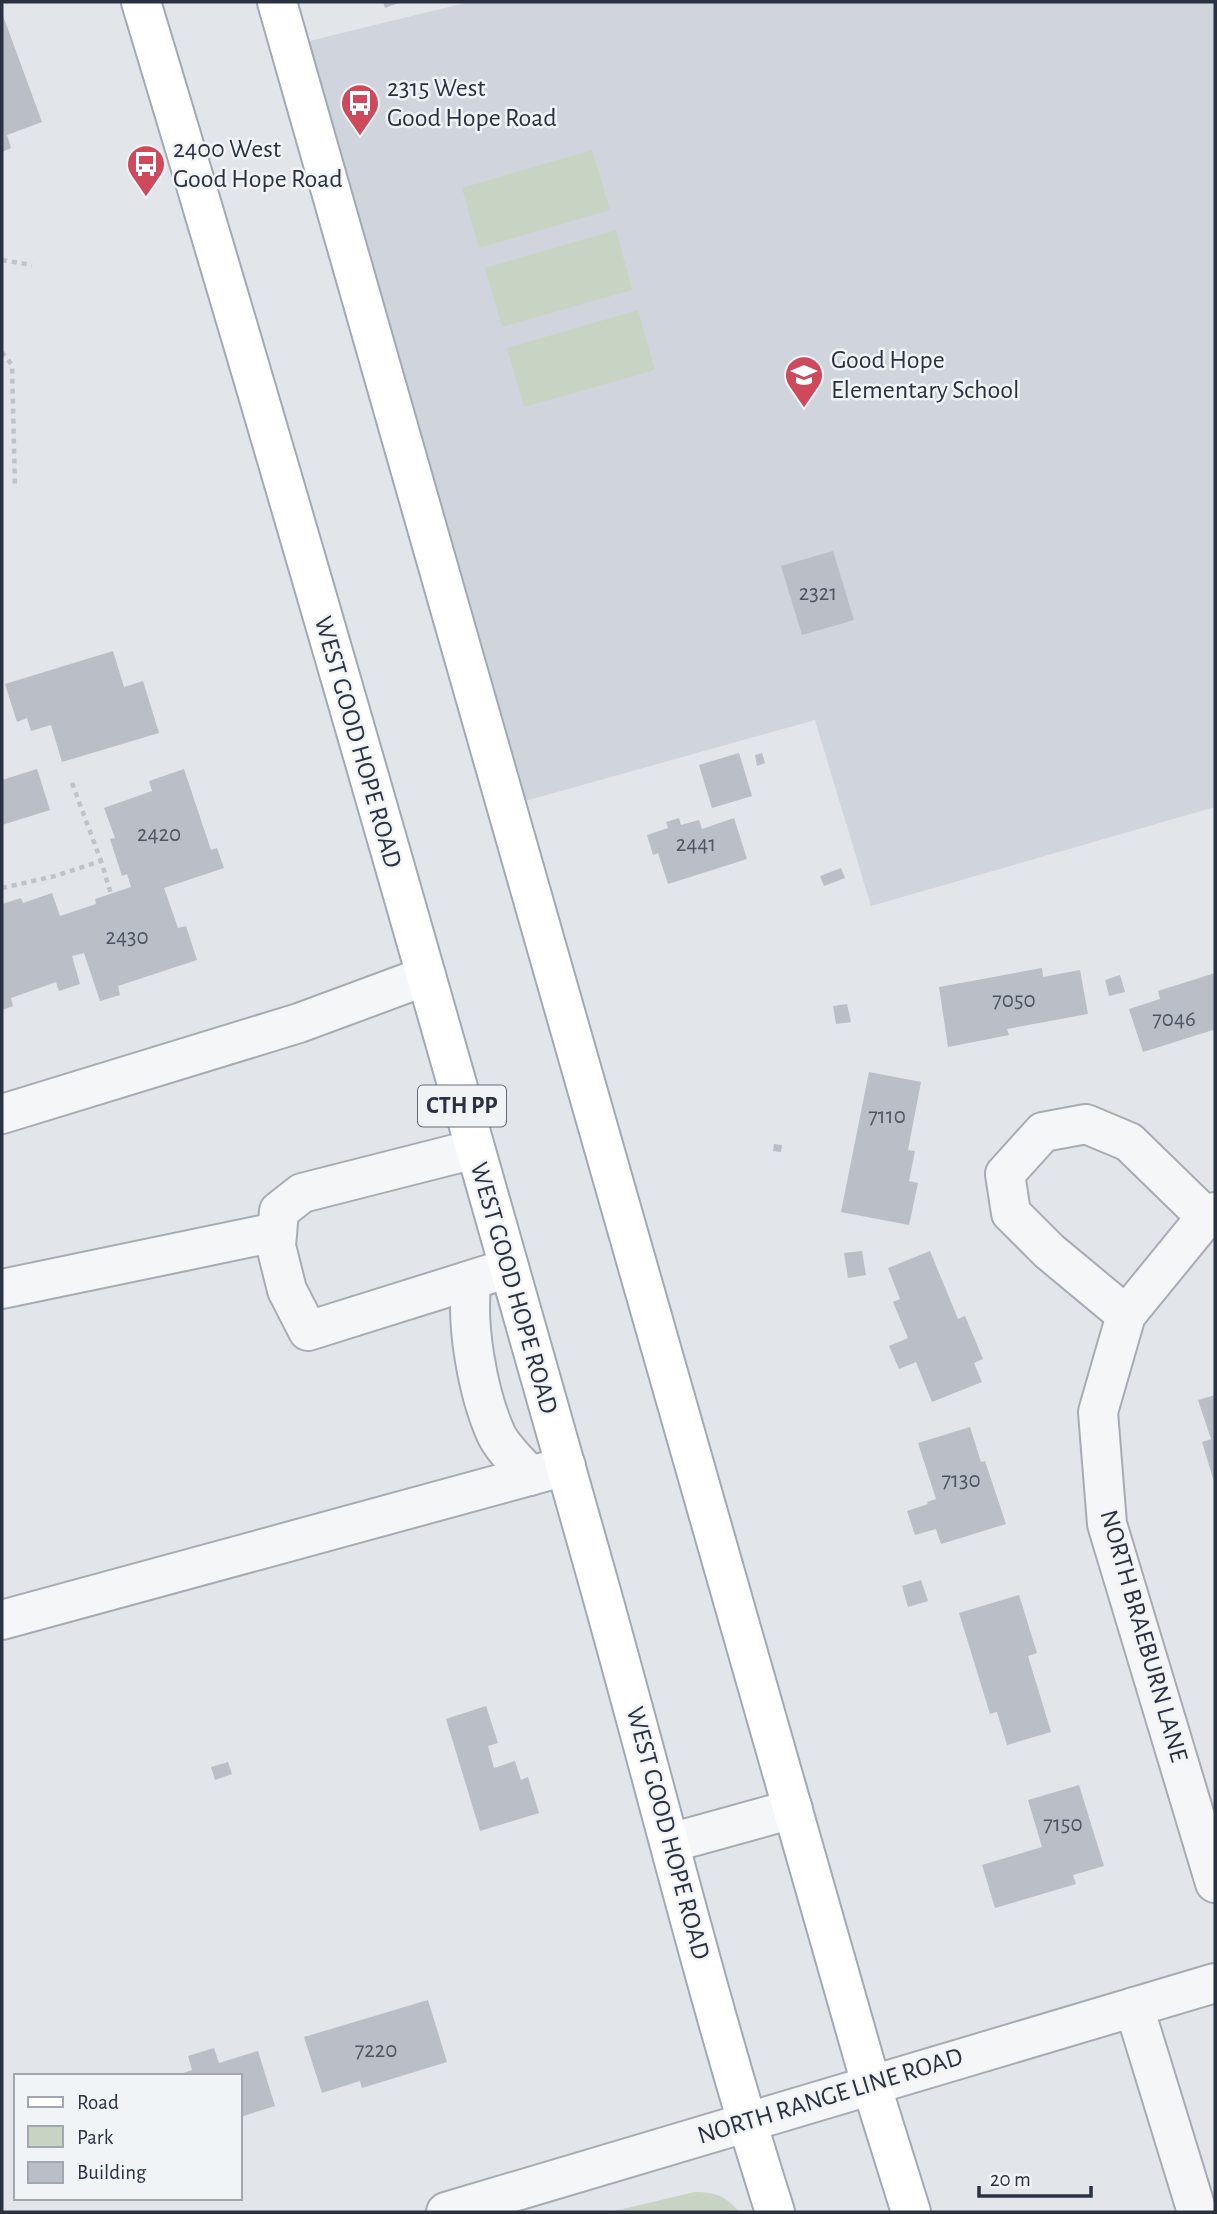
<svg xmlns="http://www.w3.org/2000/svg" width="1217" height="2214" font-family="'Alegreya Sans',sans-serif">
	<rect width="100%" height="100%" fill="#e2e5ea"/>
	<path fill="#d0d4dc" d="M469 2H1215V807L871 906 815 720 507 806 289 46Z"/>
	<g fill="#c7d4c3">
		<path d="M592 150 610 210 479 248 462 188Z"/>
		<path d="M616 230 632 290 502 327 485 268Z"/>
		<path d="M638 310 655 370 524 407 507 348Z"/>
		<path d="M695 2192C715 2192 726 2196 739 2212H610Z"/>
	</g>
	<g fill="#b9bec7">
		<path d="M383 2H401L385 8Z"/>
		<path d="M2 13 42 122 7 135 11 148 2 152Z"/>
		<path d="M833 551 854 620 802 635 781 566Z"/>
		<path d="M113 651 124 687 143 681 159 733 62 762 51 725 31 731 27 718 17 722 5 684Z"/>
		<path d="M739 753 752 796 712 808 699 765Z"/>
		<path d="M762 753 765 763 757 766 755 755Z"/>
		<path d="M37 769 50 810 2 825V780Z"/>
		<path d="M184 769 211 850 217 848 224 868 164 888 178 928 186 926 197 960 118 986 120 995 100 1001 84 953 72 956 80 984 59 991 56 982 11 998 13 1006 2 1010V904L21 898 23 903 52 893 60 916 96 904 95 899 131 887 127 874 122 876 110 839 115 838 104 808 152 791 149 781Z"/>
		<path d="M679 818 681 825 699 820 702 829 734 818 747 859 668 884 658 853 653 855 647 835 668 828 666 822Z"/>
		<path d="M841 868 845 878 824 886 820 876Z"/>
		<path d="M1042 968 1043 977 1080 970 1088 1014 1007 1029 1009 1035 948 1047 939 987Z"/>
		<path d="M1215 973V1035L1213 1030 1143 1052 1129 1009 1160 999 1158 991Z"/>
		<path d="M1120 975 1125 992 1109 996 1105 980Z"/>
		<path d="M847 1004 851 1022 836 1024 833 1006Z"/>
		<path d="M869 1072 921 1082 908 1150 915 1151 909 1181 918 1183 909 1225 841 1212Z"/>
		<path d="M774 1144 782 1145 781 1152 773 1151Z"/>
		<path d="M862 1251 866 1275 848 1278 844 1253Z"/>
		<path d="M930 1251 958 1319 965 1316 983 1359 974 1363 982 1382 932 1402 916 1362 899 1369 889 1346 908 1338 893 1302 900 1299 888 1268Z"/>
		<path d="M1215 1395V1485L1202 1442 1211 1439 1198 1400Z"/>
		<path d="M970 1427 981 1462 985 1461 1006 1524 941 1544 936 1529 915 1535 907 1511 928 1504 927 1502 936 1499 918 1443Z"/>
		<path d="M921 1580 928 1601 908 1607 902 1586Z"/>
		<path d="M1019 1595 1037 1653 1028 1656 1051 1732 1007 1745 997 1712 990 1714 959 1613Z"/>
		<path d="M486 1706 498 1743 488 1746 494 1768 515 1761 521 1780 528 1777 539 1813 480 1831 446 1719Z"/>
		<path d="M228 1762 232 1774 215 1780 211 1767Z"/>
		<path d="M1079 1785 1104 1866 1073 1875 1076 1884 995 1908 982 1865 1042 1847 1028 1800Z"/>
		<path d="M428 2000 447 2062 362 2088 360 2081 322 2093 304 2037Z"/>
		<path d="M214 2048 219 2063 258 2051 275 2106 240 2117V2076H174L192 2070 188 2056Z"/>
	</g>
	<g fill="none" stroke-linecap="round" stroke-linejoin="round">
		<defs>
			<g id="minor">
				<path d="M2 1114 299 1023 426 976"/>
				<path d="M475 1149 302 1193 279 1211 276 1246 287 1290 308 1331 509 1268"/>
				<path d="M1215 1212 1206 1217 1126 1315 1098 1412 1107 1524 1215 1883"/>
				<path d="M472 1280C465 1323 478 1394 496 1434 503 1449 519 1463 530 1476"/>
				<path d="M2 1289 276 1232"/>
				<path d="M1126 1315 1049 1251 1011 1213 1005 1174 1043 1132 1086 1124 1129 1142 1206 1217"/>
				<path d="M2 1620 566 1466"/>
				<path d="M670 1843 793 1809"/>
				<path d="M1134 2007 1197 2212"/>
				<path d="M446 2212 1215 1983"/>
			</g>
			<g id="major">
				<path d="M141 2C297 518 444 1037 591 1556 653 1774 706 1996 775 2212"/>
				<path d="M277 2 871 2084 911 2212"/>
			</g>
		</defs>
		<use href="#minor" stroke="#a7acb4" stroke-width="42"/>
		<use href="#major" stroke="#a1a9b6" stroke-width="42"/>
		<g stroke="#bfc3c9" stroke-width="4.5" stroke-dasharray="5 5" stroke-linecap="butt">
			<path d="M2 260 32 265"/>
			<path d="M2 352 12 365 15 488"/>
			<path d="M72 783 101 861"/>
			<path d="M2 888 55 876 101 861 111 894"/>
		</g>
		<use href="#minor" stroke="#f4f6f8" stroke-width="38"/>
		<use href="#major" stroke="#fff" stroke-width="38"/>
	</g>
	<defs>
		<symbol id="bus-pin" viewBox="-11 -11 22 30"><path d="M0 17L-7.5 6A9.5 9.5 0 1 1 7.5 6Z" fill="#cd495b" stroke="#f1f4f7"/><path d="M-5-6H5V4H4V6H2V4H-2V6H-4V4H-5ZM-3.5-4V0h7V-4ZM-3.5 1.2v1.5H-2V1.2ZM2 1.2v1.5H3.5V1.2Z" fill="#fff"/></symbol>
		<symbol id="school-pin" viewBox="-11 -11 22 30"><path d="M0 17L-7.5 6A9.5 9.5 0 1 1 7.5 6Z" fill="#cd495b" stroke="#f1f4f7"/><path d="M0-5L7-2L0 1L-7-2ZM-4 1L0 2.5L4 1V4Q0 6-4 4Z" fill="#fff"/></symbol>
	</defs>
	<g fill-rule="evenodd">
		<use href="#bus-pin" x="338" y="81" width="44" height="60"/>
		<use href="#bus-pin" x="124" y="142" width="44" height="60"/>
		<use href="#school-pin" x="782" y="353" width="44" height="60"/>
	</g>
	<g text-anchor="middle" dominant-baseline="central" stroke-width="5" stroke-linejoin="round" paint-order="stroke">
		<g font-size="23" fill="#4e5563">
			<text x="818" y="593">2321</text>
			<text x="159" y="834">2420</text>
			<text x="696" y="844">2441</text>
			<text x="127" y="937">2430</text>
			<text x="1014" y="1000">7050</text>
			<text x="1174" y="1019">7046</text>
			<text x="887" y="1116">7110</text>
			<text x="961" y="1480">7130</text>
			<text x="1063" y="1824">7150</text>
			<text x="376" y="2050">7220</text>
		</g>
		<rect fill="#f1f4f7" stroke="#666c78" stroke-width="2" x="418" y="1085.5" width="88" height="41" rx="5"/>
		<g font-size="24" font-weight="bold" fill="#2a3242">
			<text x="462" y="1106">CTH PP</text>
		</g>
		<g font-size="26" fill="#2a3242" stroke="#f1f4f7" text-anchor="start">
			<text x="387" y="88">2315 West<tspan x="387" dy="30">Good Hope Road</tspan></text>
			<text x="173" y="149">2400 West<tspan x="173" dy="30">Good Hope Road</tspan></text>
			<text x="831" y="360">Good Hope<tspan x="831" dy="30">Elementary School</tspan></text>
		</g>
		<g font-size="26" fill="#2a3242" stroke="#f1f4f7">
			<text transform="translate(358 742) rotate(74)">WEST GOOD HOPE ROAD</text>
			<text transform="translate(514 1288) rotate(74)">WEST GOOD HOPE ROAD</text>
			<text transform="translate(1144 1636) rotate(74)">NORTH BRAEBURN LANE</text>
			<text transform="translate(668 1833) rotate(75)">WEST GOOD HOPE ROAD</text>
			<text transform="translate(830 2096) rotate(-17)">NORTH RANGE LINE ROAD</text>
		</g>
	</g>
	<rect width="1217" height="2214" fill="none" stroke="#2a3242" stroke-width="7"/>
	<rect x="14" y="2074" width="228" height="126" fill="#f1f4f7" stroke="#a1a6af" stroke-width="2"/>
	<rect x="28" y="2097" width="35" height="10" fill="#ffffff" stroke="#a1a6af" stroke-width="2"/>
	<text x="77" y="2109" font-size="21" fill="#2a3242">Road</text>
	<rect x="28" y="2126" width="35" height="21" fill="#c7d4c3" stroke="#a1a6af" stroke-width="2"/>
	<text x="77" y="2144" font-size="21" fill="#2a3242">Park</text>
	<rect x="28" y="2162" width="35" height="21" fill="#b9bec7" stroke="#a1a6af" stroke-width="2"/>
	<text x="77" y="2179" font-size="21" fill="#2a3242">Building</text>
	<path d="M979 2186v10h112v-10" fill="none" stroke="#2a3242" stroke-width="3.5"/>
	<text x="990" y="2186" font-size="21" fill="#2a3242" stroke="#f1f4f7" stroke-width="5" paint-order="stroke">20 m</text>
</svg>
